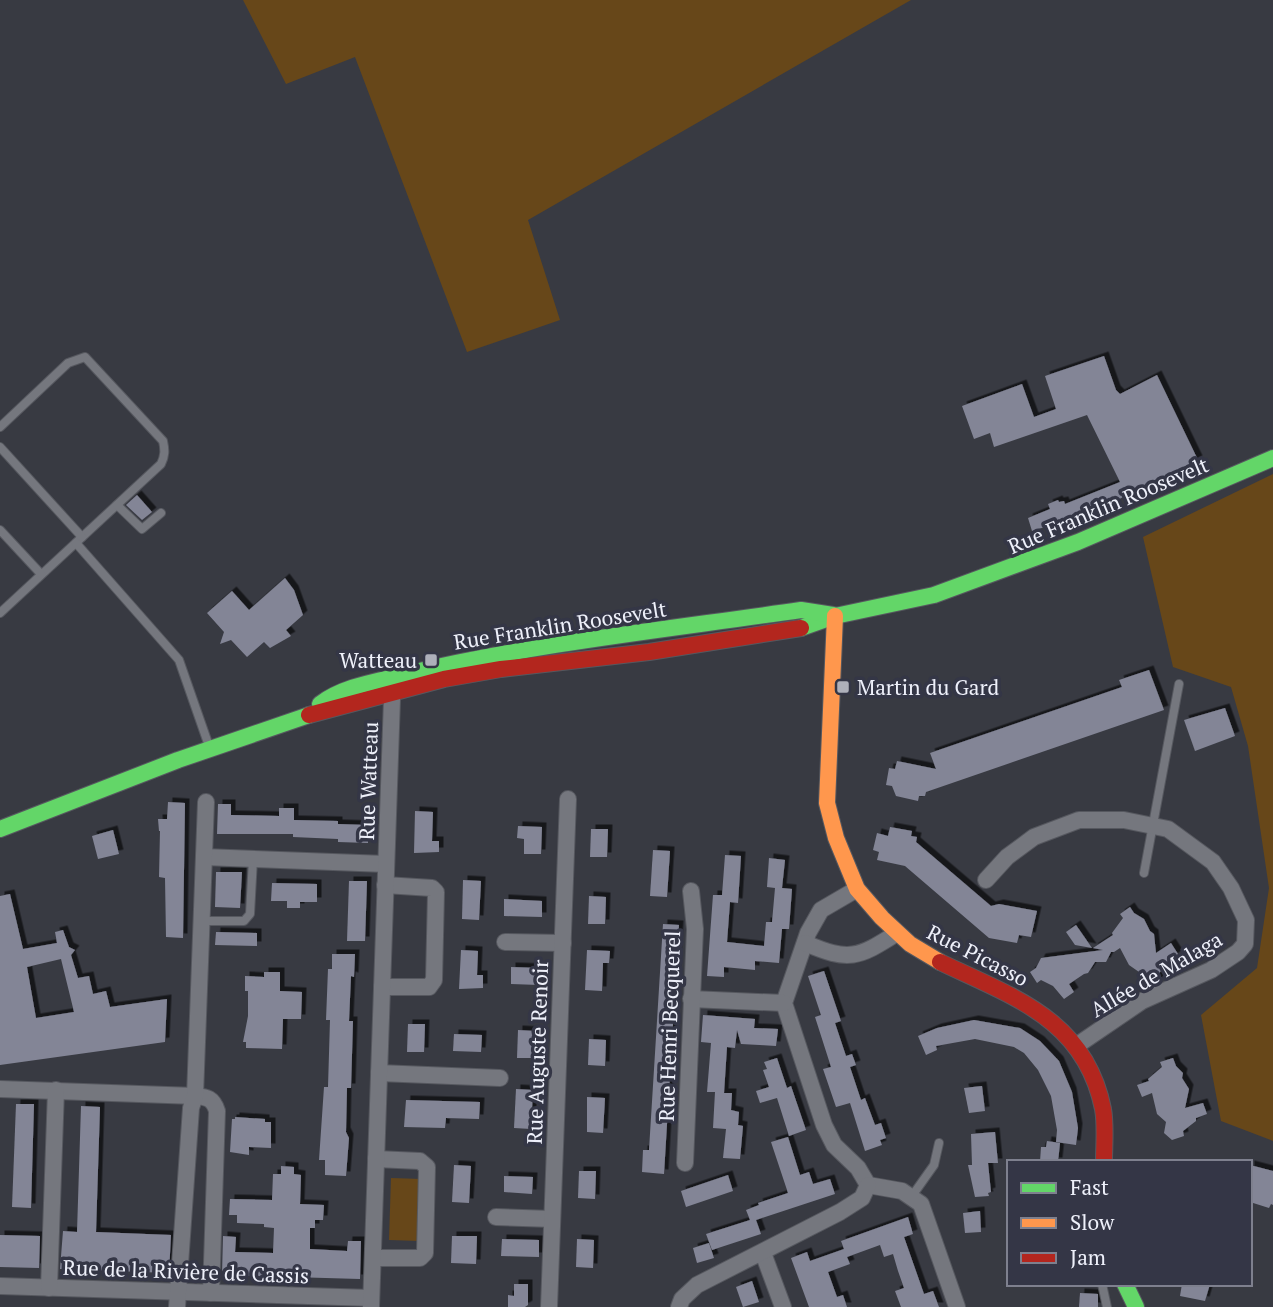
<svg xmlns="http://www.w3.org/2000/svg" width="1273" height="1307" font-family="'PT Serif',serif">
	<defs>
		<filter id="shadow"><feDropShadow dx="4.5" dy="-4.5" stdDeviation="0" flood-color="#0009"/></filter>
	</defs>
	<rect width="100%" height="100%" fill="#383a42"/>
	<g fill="#674719">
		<path d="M243 0H911L528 220 560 320 467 352 355 57 286 84Z"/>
		<path d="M1273 474V1141L1221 1121 1201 1015 1257 968 1269 888 1248 746 1231 687 1173 667 1143 537Z"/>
		<path d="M391 1178 422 1179 419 1241 389 1240Z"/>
	</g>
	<g fill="#838596" fill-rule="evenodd" filter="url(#shadow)">
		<path d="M1104 356 1116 390 1120 394 1157 375 1198 460 1093 512 1032 531 1028 518 1050 509 1048 504 1058 500 1059 502 1064 501 1065 504 1120 482 1087 415 994 447 990 433 974 439 962 406 1022 384 1034 417 1056 409 1045 376Z"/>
		<path d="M137 495 152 512 142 520 126 505Z"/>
		<path d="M285 578 294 590 303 615 286 630 291 636 270 648 264 642 247 657 231 640 220 644 224 632 207 613 232 591 249 610Z"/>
		<path d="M1149 670 1164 710 926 792 925 796H919L918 801 896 796 892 786 886 785 889 768 895 769 897 761 936 769 930 753 1122 687 1119 680Z"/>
		<path d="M1225 708 1235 736 1195 751 1184 720Z"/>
		<path d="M168 802 185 803 183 938 166 937 165 878 159 877 160 831H159L158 819H167Z"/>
		<path d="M218 804H231V815L279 816V808H294V820L338 821V824L368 825V843L338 842V839L293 837V834H217Z"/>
		<path d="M415 811 433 812 432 841H439V852L414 853Z"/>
		<path d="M518 826 542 827 541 854H524V839L517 838Z"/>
		<path d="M890 827 912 831 911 836 917 837 916 842 991 906 999 904 1037 911 1031 937 1019 935 1017 943 989 938 905 866 877 860 879 852 873 850 877 833 888 836Z"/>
		<path d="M591 829H608L607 857H590Z"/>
		<path d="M113 830 119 854 98 859 92 836Z"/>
		<path d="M653 850 670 851 667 897 650 896Z"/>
		<path d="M725 855 741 856 738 903 730 902 727 942 764 946 766 922H772L775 888 767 887 769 858 785 860 782 888 792 889 789 929H782L779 963 755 961V970L724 967V977L707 976 713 895H722Z"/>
		<path d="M216 872H242L240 908 215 907Z"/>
		<path d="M463 880 481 881 479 920 462 919Z"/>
		<path d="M349 881H367L365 941H347Z"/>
		<path d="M272 883 317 884V902H300V908H287V901H271Z"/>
		<path d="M10 894 23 949 57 943 55 932 63 930 69 947 75 950 71 955 78 978 89 976 93 994 106 991 110 1007 167 999 165 1042 0 1065V896ZM61 959 74 1012 36 1018 27 967Z"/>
		<path d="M589 896 606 897 605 924H588Z"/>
		<path d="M504 899 542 901V917L504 916Z"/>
		<path d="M1130 907 1134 913 1144 919 1150 931 1154 934 1156 953 1171 943 1178 954 1164 965 1158 976 1161 980 1148 987 1141 983 1139 972 1129 965 1120 948 1114 952H1111L1106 962H1095L1088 973 1084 974 1069 984 1074 992 1064 999 1053 986 1041 980 1037 983 1030 972 1036 968 1041 958 1103 950 1093 948 1113 935 1112 933 1123 918 1120 914Z"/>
		<path d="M663 924 679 925 664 1174 642 1172 643 1150H649Z"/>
		<path d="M1076 925 1092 948 1075 945 1066 932Z"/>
		<path d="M216 932 257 933V946L215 945Z"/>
		<path d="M461 950 478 951 477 975H483V988L459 989Z"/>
		<path d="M587 950 610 951 609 963H603L602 991 585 990Z"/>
		<path d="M332 954H355L354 977 351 976 349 1021H353L351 1088H347L346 1132 349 1138 346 1176 325 1175V1160H319L324 1087H328L330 1020H326L328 969H332Z"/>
		<path d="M511 967 540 968 539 985 511 984Z"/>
		<path d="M824 971 841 1021 835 1023 846 1056 852 1054 856 1065 850 1067 861 1100 865 1098 875 1125 881 1123 886 1138 880 1140 882 1145 865 1151 850 1103 836 1107 823 1069 831 1067 815 1017 821 1015 808 976Z"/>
		<path d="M264 972H280V991L302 992 301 1019H283L282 1049 246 1048V1042H243L248 1016V991H245V976L264 977Z"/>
		<path d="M703 1015 755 1019 754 1028 778 1029 776 1046 741 1044 737 1030 735 1048 727 1047 724 1093H732L731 1110 739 1112 738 1125 743 1126 740 1159 723 1158 726 1129 713 1128 715 1092H707L711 1043 701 1042Z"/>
		<path d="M974 1020 1020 1028 1040 1041 1059 1061 1072 1092 1078 1128 1076 1145 1056 1142 1057 1130 1051 1096 1038 1070 1024 1053 1014 1047 975 1039 936 1046 937 1050 926 1055 918 1036 937 1028Z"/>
		<path d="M408 1024H425L424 1052H407Z"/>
		<path d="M518 1030 535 1031 534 1058H517Z"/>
		<path d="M454 1034 482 1035 481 1052 453 1051Z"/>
		<path d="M589 1039 606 1040 605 1066 588 1065Z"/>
		<path d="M777 1058 787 1088 791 1086 806 1130 789 1136 777 1098 760 1103 756 1091 769 1087 763 1070 767 1069 764 1062Z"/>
		<path d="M1173 1058 1176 1066 1183 1073 1182 1078 1189 1089 1185 1108 1203 1103 1207 1114 1196 1118V1121L1183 1131 1184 1136 1172 1140 1164 1133 1166 1122 1157 1114 1152 1093 1142 1097 1137 1085 1149 1081 1148 1079 1162 1067 1160 1062Z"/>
		<path d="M982 1086 985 1111 969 1113 964 1088Z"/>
		<path d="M516 1089 533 1090 531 1129 514 1128Z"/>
		<path d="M587 1097 605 1098 603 1133 587 1132Z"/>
		<path d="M406 1100 480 1102 479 1119 446 1118 445 1128 404 1127Z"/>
		<path d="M16 1104H34L31 1208 12 1207Z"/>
		<path d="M81 1106 100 1107 96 1232 171 1235 169 1273 60 1269 63 1231 77 1232Z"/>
		<path d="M235 1117 265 1119V1122H271V1148L249 1147V1155L230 1152 232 1119H235Z"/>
		<path d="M995 1132 998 1163H988L991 1192 988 1193 989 1196 975 1197 968 1165H972L971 1134Z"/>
		<path d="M788 1137 800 1175 809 1172 813 1184 830 1179 835 1194 756 1220 761 1234 712 1250 706 1234 750 1220 746 1210 759 1205 758 1203 788 1193 771 1142Z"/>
		<path d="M1047 1141 1060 1143 1058 1162H1040L1041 1147H1046Z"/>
		<path d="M454 1165 471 1166 469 1203 452 1202Z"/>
		<path d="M1250 1165 1273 1171V1205L1271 1204 1269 1208 1250 1202Z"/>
		<path d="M281 1166 294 1167V1174L301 1175 300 1204 324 1205 323 1220H315V1228H310V1249L347 1251 348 1241H361L360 1279 222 1275 223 1236 236 1237 235 1252 273 1253 274 1228 264 1227V1224L237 1223V1215H229L230 1199 272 1200 273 1174H281Z"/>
		<path d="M579 1171H596L595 1199 578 1198Z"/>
		<path d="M728 1175 733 1191 686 1207 681 1191Z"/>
		<path d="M504 1176 533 1177 532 1194 504 1192Z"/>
		<path d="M980 1211 981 1232 965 1233 963 1213Z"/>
		<path d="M908 1217 913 1234 904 1237 924 1294 933 1291 939 1307H901L895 1291 904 1288 898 1271 893 1254 884 1257 880 1245 847 1257 850 1264 828 1272 837 1297 843 1295 847 1307H809L791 1258 807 1252 810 1261 844 1249 841 1241Z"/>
		<path d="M0 1235 40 1236 39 1268 0 1267Z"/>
		<path d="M452 1236H477L476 1264 451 1263Z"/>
		<path d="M502 1239 539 1240V1257L501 1256Z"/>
		<path d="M577 1239 594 1240 593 1268 576 1267Z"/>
		<path d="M709 1243 714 1258 697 1263 693 1248Z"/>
		<path d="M752 1281 759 1302 743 1307 736 1287Z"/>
		<path d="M514 1284H528V1305L525 1307H508V1295L514 1296Z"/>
		<path d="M1182 1284H1210L1205 1301 1180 1296Z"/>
		<path d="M1080 1293 1098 1294V1307H1079Z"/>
	</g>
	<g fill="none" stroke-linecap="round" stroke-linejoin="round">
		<defs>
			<g id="lane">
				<path d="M0 427 68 363 85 357 163 441C165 450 165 456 161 464L0 613"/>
				<path d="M0 447 82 537"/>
				<path d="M117 505 142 529 161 513"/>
				<path d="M0 530 41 574"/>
				<path d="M76 543 179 660 209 746"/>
				<path d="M1144 873 1179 684"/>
				<path d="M202 921H244L250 914 253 859"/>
				<path d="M912 1196 934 1165 939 1143"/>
				<path d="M1102 1284 1107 1307"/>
			</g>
			<g id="street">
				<path d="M204 857 386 864"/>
				<path d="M986 880 1007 857 1034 837 1079 820H1124L1168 829 1213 862 1231 888 1246 920 1245 944 1238 952 1211 970 1142 1001 1076 1046"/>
				<path d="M857 889 821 910 808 933 784 1003 824 1125 834 1145 858 1168 868 1185 902 1191 921 1204 957 1307"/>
				<path d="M505 942 563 943"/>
				<path d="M805 943C849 962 858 958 897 933"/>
				<path d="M382 987H429L434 980 436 892 432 888 385 885"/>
				<path d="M691 999 784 1003"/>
				<path d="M379 1073 500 1078"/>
				<path d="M0 1089 195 1096C207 1097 213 1098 217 1111L211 1293"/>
				<path d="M685 1163 695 929 691 891"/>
				<path d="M496 1217 552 1219"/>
				<path d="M763 1253 783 1307"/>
				<path d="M373 1258H420L425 1253 427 1167 420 1161 376 1159"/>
				<path d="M0 1286 371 1298"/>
				<path d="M49 1288 56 1090"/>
				<path d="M177 1307 191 1108 195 1096 206 802"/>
				<path d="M371 1307 392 699 390 683"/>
				<path d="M549 1307 568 799"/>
				<path d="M679 1307 682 1299 697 1285 840 1212 862 1198 868 1185"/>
			</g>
			<g id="fast">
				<path d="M801 628 835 616 934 595 1078 542 1273 458"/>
				<path d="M320 704C345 685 381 681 411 673 538 643 671 629 801 610L833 615"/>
				<path d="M0 829 178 760 309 715"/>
				<path d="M1125 1284 1136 1307"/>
			</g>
			<path id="slow" d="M835 616 827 803 836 838 857 889 882 918 910 944 940 962"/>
			<g id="jam">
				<path d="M309 715 444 679 501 669 649 652 801 628"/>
				<path d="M940 962C1013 997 1085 1019 1103 1109 1106 1125 1104 1145 1104 1162"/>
			</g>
		</defs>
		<use href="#lane" stroke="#56585f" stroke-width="10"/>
		<use href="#street" stroke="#56585f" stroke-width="18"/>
		<use href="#fast" stroke="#56585f" stroke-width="18"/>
		<use href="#slow" stroke="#56585f" stroke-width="18"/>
		<use href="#jam" stroke="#56585f" stroke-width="18"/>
		<use href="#lane" stroke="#75777e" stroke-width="8"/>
		<use href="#street" stroke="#75777e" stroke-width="16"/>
		<use href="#fast" stroke="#63d668" stroke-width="16"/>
		<use href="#slow" stroke="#ff974d" stroke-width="16"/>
		<use href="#jam" stroke="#b3261e" stroke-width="16"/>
	</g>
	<g fill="#aeb0ba" stroke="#343646" stroke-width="2.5">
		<rect x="424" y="653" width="14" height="14" rx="3.5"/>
		<rect x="836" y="680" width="14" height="14" rx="3.5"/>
	</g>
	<g text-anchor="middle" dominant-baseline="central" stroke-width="7" stroke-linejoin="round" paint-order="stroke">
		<g font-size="21" fill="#eef0fa" stroke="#343646">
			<text transform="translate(1108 505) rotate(-23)">Rue Franklin Roosevelt</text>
			<text transform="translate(560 625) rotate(-9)">Rue Franklin Roosevelt</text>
			<text transform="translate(368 781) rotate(-88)">Rue Watteau</text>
			<text transform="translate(978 955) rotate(27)">Rue Picasso</text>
			<text transform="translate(1156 974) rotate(-30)">Allée de Malaga</text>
			<text transform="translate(669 1026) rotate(-88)">Rue Henri Becquerel</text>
			<text transform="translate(537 1052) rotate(-88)">Rue Auguste Renoir</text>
			<text transform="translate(186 1271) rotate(2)">Rue de la Rivière de Cassis</text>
		</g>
		<g font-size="21" fill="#eef0fa" stroke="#343646" text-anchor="end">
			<text x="417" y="660">Watteau</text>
			<text x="857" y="687" text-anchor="start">Martin du Gard</text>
		</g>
	</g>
	<rect x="1007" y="1160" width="245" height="126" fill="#343646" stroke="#7e808e" stroke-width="2"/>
	<rect x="1021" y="1183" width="35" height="10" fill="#63d668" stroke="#7e808e" stroke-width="2"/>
	<text x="1070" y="1195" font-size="21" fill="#eef0fa">Fast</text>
	<rect x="1021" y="1218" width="35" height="10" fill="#ff974d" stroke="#7e808e" stroke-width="2"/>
	<text x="1070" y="1230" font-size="21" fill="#eef0fa">Slow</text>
	<rect x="1021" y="1253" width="35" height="10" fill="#b3261e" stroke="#7e808e" stroke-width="2"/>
	<text x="1070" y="1265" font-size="21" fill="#eef0fa">Jam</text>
</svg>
